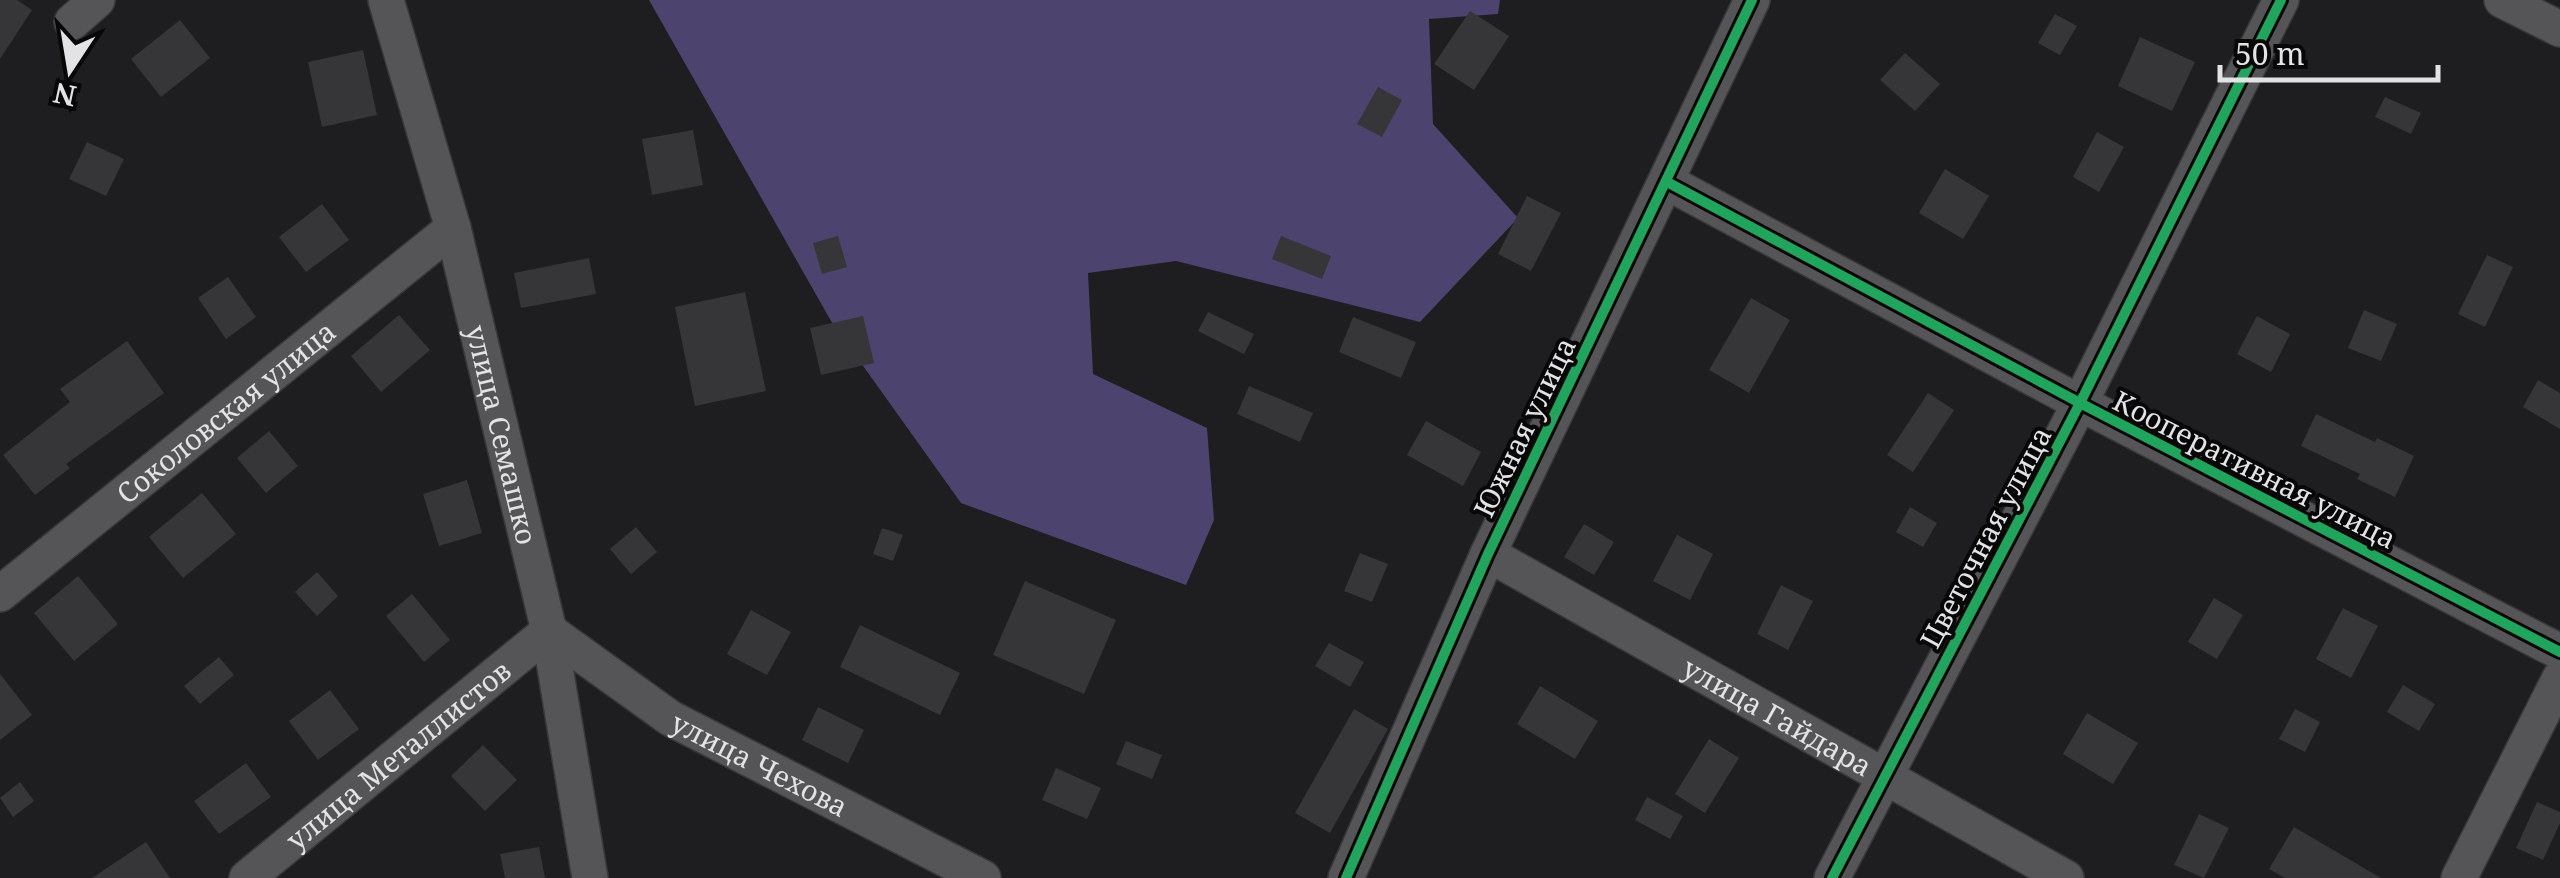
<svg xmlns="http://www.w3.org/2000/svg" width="2560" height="878" font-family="'Noto Serif',serif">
	<rect width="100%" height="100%" fill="#1e1d1f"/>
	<path fill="#4d436f" d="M649 0H1500L1498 14 1429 19 1433 124 1518 218 1420 322 1176 261 1088 273 1093 374 1207 428 1214 520 1186 585 961 503 831 321Z"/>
	<g fill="#363537">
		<path d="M0 0H17L32 10 0 59Z"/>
		<path d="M1470 11 1509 36 1474 90 1434 64Z"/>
		<path d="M2055 14 2077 26 2060 55 2038 43Z"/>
		<path d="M180 20 210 58 161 97 131 59Z"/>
		<path d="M2140 37 2195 62 2172 111 2118 86Z"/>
		<path d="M363 50 377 115 322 127 308 62Z"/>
		<path d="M1905 53 1940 84 1915 111 1880 80Z"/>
		<path d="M1378 87 1402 100 1382 137 1357 124Z"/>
		<path d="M2385 97 2421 113 2411 134 2375 117Z"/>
		<path d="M693 130 703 185 652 195 642 139Z"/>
		<path d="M2097 132 2124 147 2099 192 2073 177Z"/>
		<path d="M87 142 124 159 106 196 69 179Z"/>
		<path d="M1945 169 1989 196 1963 239 1919 213Z"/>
		<path d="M1527 196 1561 213 1531 271 1498 254Z"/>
		<path d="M322 204 349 240 306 272 279 237Z"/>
		<path d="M838 236 847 267 822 274 813 243Z"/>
		<path d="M1281 236 1331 256 1322 279 1272 259Z"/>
		<path d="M2487 255 2513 267 2485 327 2458 314Z"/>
		<path d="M589 258 596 294 521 308 514 273Z"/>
		<path d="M228 277 256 317 226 339 198 298Z"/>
		<path d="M745 292 766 391 695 406 675 307Z"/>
		<path d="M1751 298 1790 320 1749 393 1709 370Z"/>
		<path d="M2364 310 2397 324 2381 361 2348 348Z"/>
		<path d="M1208 312 1254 334 1244 354 1198 331Z"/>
		<path d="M399 315 430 350 381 392 351 356Z"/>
		<path d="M863 316 874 363 821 375 810 328Z"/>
		<path d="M2257 316 2290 334 2271 372 2237 354Z"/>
		<path d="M1353 317 1416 342 1401 378 1339 352Z"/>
		<path d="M127 341 164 393 66 464 70 468 35 495 3 455 70 402 60 389Z"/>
		<path d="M2538 380 2560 393V429L2523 407Z"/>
		<path d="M1249 386 1313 413 1300 442 1237 414Z"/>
		<path d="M1928 393 1954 410 1913 472 1887 455Z"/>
		<path d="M2316 414 2375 442 2377 438 2414 456 2395 497 2357 479 2360 474 2301 446Z"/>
		<path d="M1426 421 1481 452 1463 486 1407 455Z"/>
		<path d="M269 431 298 466 266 493 237 458Z"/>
		<path d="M467 480 482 533 439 546 423 494Z"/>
		<path d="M202 493 236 534 183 578 149 537Z"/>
		<path d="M1910 507 1937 523 1923 547 1896 532Z"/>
		<path d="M1584 524 1614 542 1594 575 1564 557Z"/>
		<path d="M636 527 657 552 631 574 610 549Z"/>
		<path d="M882 528 903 535 893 561 873 554Z"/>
		<path d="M1677 535 1713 554 1690 600 1653 581Z"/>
		<path d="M1360 553 1388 564 1372 602 1344 591Z"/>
		<path d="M317 572 338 596 317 616 295 592Z"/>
		<path d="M78 576 118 624 74 661 34 613Z"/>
		<path d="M1025 581 1116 620 1084 694 993 655Z"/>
		<path d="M1781 585 1813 601 1788 650 1757 634Z"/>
		<path d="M412 594 450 640 424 662 386 616Z"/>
		<path d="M2214 598 2243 615 2217 659 2188 642Z"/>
		<path d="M2343 608 2378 626 2351 678 2316 659Z"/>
		<path d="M751 610 791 632 767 675 727 654Z"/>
		<path d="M860 625 960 673 940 715 840 667Z"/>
		<path d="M1329 643 1364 662 1350 687 1315 666Z"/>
		<path d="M219 657 234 675 200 704 184 686Z"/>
		<path d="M0 674 32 715 0 740Z"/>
		<path d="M2403 685 2435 704 2419 731 2387 712Z"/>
		<path d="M1540 686 1598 721 1575 759 1517 724Z"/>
		<path d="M330 690 359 729 318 760 289 721Z"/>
		<path d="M818 707 864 730 848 763 802 740Z"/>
		<path d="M1354 709 1388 729 1330 833 1295 813Z"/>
		<path d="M2295 709 2320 722 2305 752 2279 739Z"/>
		<path d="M2087 713 2138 743 2113 784 2063 754Z"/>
		<path d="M1709 739 1739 758 1705 813 1675 794Z"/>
		<path d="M1126 741 1162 755 1152 779 1116 764Z"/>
		<path d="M483 745 517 780 485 811 451 776Z"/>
		<path d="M246 763 271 797 219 834 194 801Z"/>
		<path d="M1056 768 1101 788 1087 819 1042 800Z"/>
		<path d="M20 782 34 801 13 817 0 798Z"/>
		<path d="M1647 797 1683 816 1670 839 1635 820Z"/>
		<path d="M2537 802 2560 812V823L2543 860 2516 848Z"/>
		<path d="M2199 814 2229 828 2204 878 2174 865Z"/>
		<path d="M2294 827 2381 878H2285L2269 869Z"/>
		<path d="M146 842 170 878H92Z"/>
		<path d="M539 847 545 878H505L500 854Z"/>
	</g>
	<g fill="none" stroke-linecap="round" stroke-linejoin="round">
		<defs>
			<g id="minor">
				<path id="s1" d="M386 0 453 228 549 631 590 878"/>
				<path d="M2502 0 2560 29"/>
				<path d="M72 22 97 0"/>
				<path d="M1667 182 2080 403 2560 652"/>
				<path id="s2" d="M1488 554 2066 878"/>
				<path id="s3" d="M0 594 453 228"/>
				<path id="s4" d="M247 878 549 631 670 718 983 878"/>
				<path d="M1346 878 1488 554 1752 0"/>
				<path d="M1832 878 2080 403 2281 0"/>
				<path d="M2459 878 2560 678"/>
			</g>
		</defs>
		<use href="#minor" stroke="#383739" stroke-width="38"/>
		<use href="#minor" stroke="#555557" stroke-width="35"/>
		<defs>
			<g id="cycleway">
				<path d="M1667 182 2080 403 2560 652"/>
				<path d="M1346 878 1488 554 1752 0"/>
				<path d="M1832 878 2080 403 2281 0"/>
			</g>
		</defs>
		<use href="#cycleway" stroke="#070708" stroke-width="16"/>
		<use href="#cycleway" stroke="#20a55d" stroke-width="10"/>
	</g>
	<g text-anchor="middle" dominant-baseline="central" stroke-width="8" stroke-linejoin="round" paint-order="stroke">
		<g font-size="28" fill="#e3e2e5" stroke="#070708">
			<text stroke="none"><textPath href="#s3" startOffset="290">Соколовская улица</textPath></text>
			<text transform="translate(1524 427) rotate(-64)">Южная улица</text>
			<text stroke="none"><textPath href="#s1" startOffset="450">улица Семашко</textPath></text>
			<text transform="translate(2255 469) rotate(27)">Кооперативная улица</text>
			<text transform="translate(1985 537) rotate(-62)">Цветочная улица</text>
			<text stroke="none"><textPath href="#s2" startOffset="332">улица Гайдара</textPath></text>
			<text stroke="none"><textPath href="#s4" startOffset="195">улица Металлистов</textPath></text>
			<text stroke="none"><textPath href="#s4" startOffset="640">улица Чехова</textPath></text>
		</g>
	</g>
	<g transform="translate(70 70) rotate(192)" stroke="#070708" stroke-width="8" paint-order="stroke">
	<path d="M0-8L18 38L0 25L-18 38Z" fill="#e3e2e5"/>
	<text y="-15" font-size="28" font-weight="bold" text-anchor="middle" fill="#e3e2e5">N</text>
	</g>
	<path d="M2220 65v15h218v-15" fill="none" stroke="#e3e2e5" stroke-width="5"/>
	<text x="2235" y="65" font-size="30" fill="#e3e2e5" stroke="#070708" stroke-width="8" paint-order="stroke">50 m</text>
</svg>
